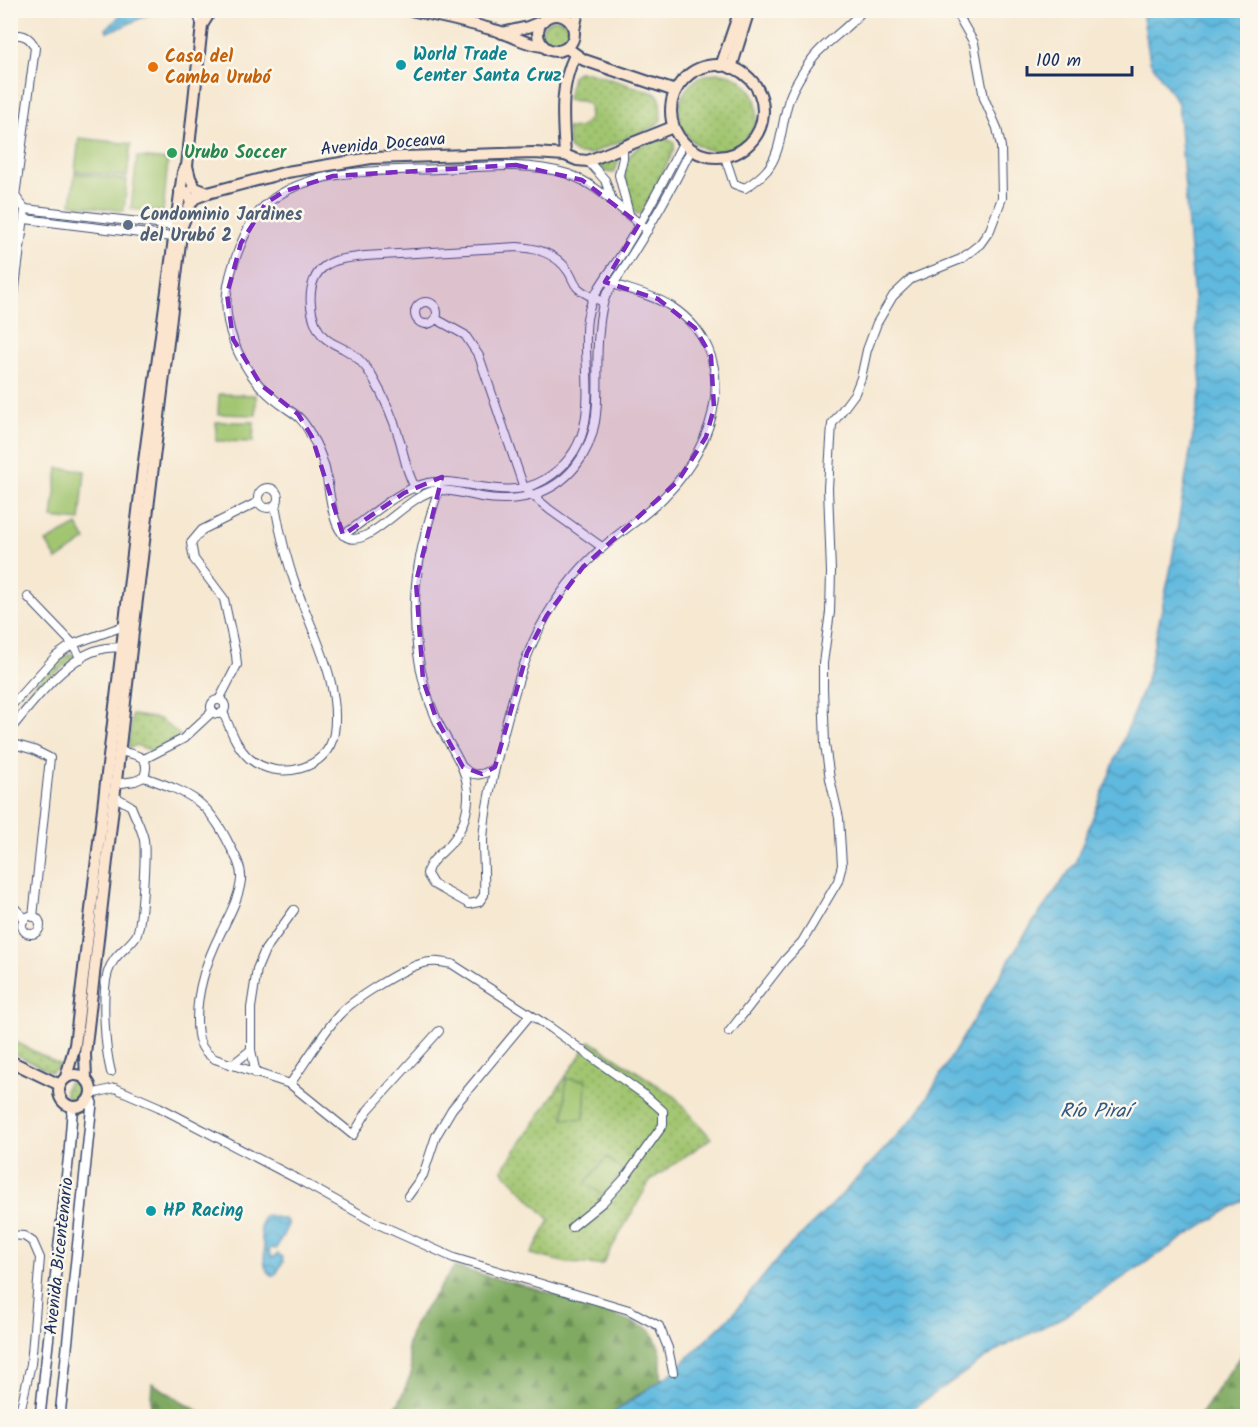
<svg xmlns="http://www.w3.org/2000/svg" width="1258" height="1427" font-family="Kalam,sans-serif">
	<defs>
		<pattern id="grass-dots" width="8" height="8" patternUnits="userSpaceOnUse" patternTransform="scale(1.5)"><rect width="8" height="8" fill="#a1c56f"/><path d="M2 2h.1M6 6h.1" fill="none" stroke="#82a05e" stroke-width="1.8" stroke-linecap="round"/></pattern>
		<pattern id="forest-firs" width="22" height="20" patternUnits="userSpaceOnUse" patternTransform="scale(1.5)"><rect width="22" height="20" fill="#80aa62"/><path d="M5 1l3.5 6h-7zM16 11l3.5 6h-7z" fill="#688b54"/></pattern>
		<pattern id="water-waves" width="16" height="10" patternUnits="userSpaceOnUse" patternTransform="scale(1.5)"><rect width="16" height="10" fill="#61b9de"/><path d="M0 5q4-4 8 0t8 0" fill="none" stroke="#4f97b7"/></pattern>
	</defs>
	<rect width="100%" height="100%" fill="#fbf7ec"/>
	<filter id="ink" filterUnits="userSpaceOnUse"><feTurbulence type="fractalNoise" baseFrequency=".0167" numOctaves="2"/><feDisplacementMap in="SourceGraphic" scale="12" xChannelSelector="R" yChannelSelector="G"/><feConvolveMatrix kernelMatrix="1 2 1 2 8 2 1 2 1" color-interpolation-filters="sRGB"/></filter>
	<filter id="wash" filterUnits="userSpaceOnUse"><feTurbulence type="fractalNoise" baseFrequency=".008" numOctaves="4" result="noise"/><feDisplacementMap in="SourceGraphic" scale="24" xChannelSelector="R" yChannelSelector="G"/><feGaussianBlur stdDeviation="1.35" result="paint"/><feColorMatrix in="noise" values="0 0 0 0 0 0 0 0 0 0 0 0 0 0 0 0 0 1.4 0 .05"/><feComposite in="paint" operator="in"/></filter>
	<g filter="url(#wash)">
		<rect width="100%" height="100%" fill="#f6e8d1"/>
		<g fill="url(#grass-dots)" stroke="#5e7a66" stroke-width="1.5">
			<circle cx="556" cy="33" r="14"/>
			<path d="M578 72H588L657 94 660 99 661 120 654 127 590 154H577L569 148 567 128H580L590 118 589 105 582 101 567 100 572 76Z"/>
			<circle cx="718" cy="112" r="39"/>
			<path d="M662 139 670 140 674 143V150L642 213 636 214C620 180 615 146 662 139Z"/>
			<path d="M618 154V163L614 173 606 172 597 163Z"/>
			<path d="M72 653 75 657 54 674 28 699 11 724V713C28 693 47 664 72 653Z"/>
			<path d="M132 715 160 719 182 737 152 751 136 745 128 749Z"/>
			<path d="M10 1039 59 1064 61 1066 51 1072 11 1052Z"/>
			<path d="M590 1041 674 1096 711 1138 650 1181 602 1265 567 1263 531 1254 550 1220 502 1170Z"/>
			<circle cx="76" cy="1091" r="11"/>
		</g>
		<g fill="url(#forest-firs)" stroke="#4e6c60" stroke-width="1.5">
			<path d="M454 1267 587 1303 651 1330 661 1352V1382L637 1395 609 1416H387L399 1403 412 1371 407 1348 413 1326Z"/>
			<path d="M1247 1346V1416H1199Z"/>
			<path d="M152 1383 206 1416H150Z"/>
		</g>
		<g fill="#a1c56f" stroke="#5e7a66" stroke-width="1.5">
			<path d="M79 138 131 144 127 177 75 171Z"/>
			<path d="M137 157 168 160 163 212 131 209Z"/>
			<path d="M75 173 127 180 124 211 71 204Z"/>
			<path d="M219 394 256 395V415L218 414Z"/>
			<path d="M216 422H254L253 442 216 441Z"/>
			<path d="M58 468 85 471 80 521 52 518Z"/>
			<path d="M77 525 86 540 57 560 46 542Z"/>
			<path d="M566 1079 586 1080 584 1119 564 1118Z"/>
			<path d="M607 1157 623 1171 603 1196 586 1182Z"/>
		</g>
		<g fill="url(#water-waves)" stroke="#3e749e" stroke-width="1.5">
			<path d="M125 11V10L156 11 124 26 107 32 106 29Z"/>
			<path d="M1142 11H1247V1198L1183 1238 1063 1317 999 1349 902 1416H609L673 1372 733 1314 784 1251 832 1205 917 1114 1025 934 1075 863 1146 681 1170 572 1201 387 1178 103 1150 61Z"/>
			<path d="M267 1215 286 1220 288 1225 276 1249 271 1248 269 1251 271 1257H274L278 1254 282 1257 283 1262 276 1274 272 1276C261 1267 266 1258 264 1247 261 1237 259 1228 263 1217Z"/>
		</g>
	</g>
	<g filter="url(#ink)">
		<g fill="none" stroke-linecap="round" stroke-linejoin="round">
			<defs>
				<g id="minor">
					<path d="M10 35C23 34 30 36 35 48L15 196"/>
					<path d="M623 147V158L619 175 629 214"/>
					<path d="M725 157 734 184 745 188C753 183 760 178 767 170 785 148 780 112 795 86 801 75 809 61 818 52 833 37 850 26 863 10"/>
					<path d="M588 161 605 180 612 200"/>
					<path d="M10 196H15L25 209 10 326"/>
					<path d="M25 209 175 226"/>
					<path d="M25 219 173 237"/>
					<path d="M648 230C621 211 599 185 568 174 526 161 482 167 440 169 387 171 310 167 268 203 254 214 245 233 239 249 230 272 223 296 228 321 233 349 251 381 274 399 293 415 300 412 312 437 317 445 321 455 324 465 330 482 330 532 349 538 371 546 410 492 438 490 452 490 467 494 481 497 516 503 551 496 575 467 608 426 593 379 599 331 600 318 601 307 606 295 638 248 666 200 691 150"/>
					<circle cx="426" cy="313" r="11"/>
					<path d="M436 319 465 335 479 356 524 488 550 510 602 547"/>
					<path d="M441 482C431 513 419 551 416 584 412 627 418 678 436 718 447 744 466 763 468 792 469 810 463 829 451 843 443 853 428 861 427 874L433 884 469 904 479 902 484 895C485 877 483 858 483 840 485 808 493 777 500 747 512 701 523 655 547 615 562 590 580 567 602 548 622 530 646 516 665 496 716 445 744 355 672 307 652 294 627 290 605 281"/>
					<circle cx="268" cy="498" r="10"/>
					<path d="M416 489C407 474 405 459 400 441 394 420 384 397 373 378 366 366 357 355 344 349 337 345 330 343 324 337 308 321 304 280 325 266 336 258 352 258 365 256L517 247C537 248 556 253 568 271 572 276 573 283 578 288 583 293 592 297 599 300"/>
					<path d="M343 535C370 518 396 490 428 483 465 476 505 503 544 480 595 450 588 401 586 350 586 339 585 325 588 314 593 290 614 268 626 247 647 213 665 178 683 143"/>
					<path d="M28 597 73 644 81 659"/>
					<path d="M219 700 237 665 236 655 224 599 194 559 191 543 202 530 258 502"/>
					<circle cx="218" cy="707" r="7"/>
					<path d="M10 707 56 656 73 644 124 626"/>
					<path d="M223 712C230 728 236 747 250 759 277 781 328 771 334 733 341 682 313 635 297 589 287 562 280 534 275 505"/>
					<path d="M10 730C31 704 68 655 102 649 108 647 115 648 121 647"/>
					<path d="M10 743 34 750 50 758 33 917"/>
					<path d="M144 759 183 739 213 711"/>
					<path d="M464 768C474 779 486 774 495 767"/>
					<path d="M144 777C191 794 207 799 230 846 236 857 242 868 241 880 239 898 229 916 221 932 207 960 197 988 197 1020 197 1037 199 1050 215 1059L290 1084 353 1135 368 1110 439 1031"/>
					<path d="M115 784 135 781 144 777C152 755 136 755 119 751"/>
					<path d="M10 903 25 919"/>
					<circle cx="31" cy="925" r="9"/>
					<path d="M729 1032 785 960 802 942 838 881 842 865 839 818 830 779 825 744 823 688V663L830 612 831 572 828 488 832 424 855 393 861 378 867 350 877 323 893 296 911 279 961 259 980 244 990 230 1002 198 1001 147 997 128 984 98 974 43 955 10"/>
					<path d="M232 1065 251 1050"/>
					<path d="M111 1072C105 1049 101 994 108 972 113 955 127 949 136 936 142 927 146 854 144 840 142 829 135 817 131 806L114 796"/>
					<path d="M256 1074 251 1050V1008L257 969 265 950 294 910"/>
					<path d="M290 1084C306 1062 320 1037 338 1016 353 999 399 971 420 964 431 960 441 962 452 964L551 1028 646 1096 663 1111V1125L624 1179 603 1202 572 1227"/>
					<path d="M91 1094 115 1088 159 1107 301 1181 378 1224 454 1258 629 1310 659 1326 668 1348 673 1372"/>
					<path d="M408 1196 423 1175 436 1136 452 1109 530 1015"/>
					<path d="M10 1235 24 1236 33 1242 40 1258 31 1364 19 1416"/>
				</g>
				<g id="tertiary">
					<path d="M197 10 202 25"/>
					<path d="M40 1416 69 1153 72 1114 71 1107"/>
					<path d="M60 1416 92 1103 90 1099"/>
				</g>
				<g id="secondary">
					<path d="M410 10C440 16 469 23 498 31 514 36 526 45 543 46"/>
					<circle cx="556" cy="33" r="18"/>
					<path d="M574 30 578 10"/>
					<path d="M502 33 528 27 543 21"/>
					<path d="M567 48 584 60 675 91"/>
					<circle cx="717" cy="111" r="46"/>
					<path d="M721 66 740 10"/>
					<path d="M731 68 749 10"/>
					<path d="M565 155C563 119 559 88 575 55"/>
					<path d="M187 166 190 178 195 188 208 193"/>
					<path d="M191 203 195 198 208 193 287 172 371 158 534 153 565 155 577 160 588 161 673 127"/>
					<path d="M10 1061 60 1085"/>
					<circle cx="75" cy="1091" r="16"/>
					<path d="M66 1077 75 1045 143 469 183 172 187 166 202 25 207 17 209 10"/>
					<path d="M86 1079 85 1054 131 649 182 226 191 203 187 192 180 190"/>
				</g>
			</defs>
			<use href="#minor" stroke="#3c4b6f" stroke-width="10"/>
			<use href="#tertiary" stroke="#3c4b6f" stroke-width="12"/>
			<use href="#secondary" stroke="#3c4b6f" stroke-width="14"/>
			<use href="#minor" stroke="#fff" stroke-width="8"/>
			<use href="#tertiary" stroke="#fff" stroke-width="9"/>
			<use href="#secondary" stroke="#fce5cf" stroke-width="10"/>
		</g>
	</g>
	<path fill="#7b2cbf" fill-opacity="0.2" stroke="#7b2cbf" stroke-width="4.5" stroke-dasharray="12 8" stroke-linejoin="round" d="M516 165 582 180 639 224 605 282 658 299 695 328 711 356 714 408 706 437 678 481 583 567 547 615 527 653 495 767 482 774 463 767 436 718 423 680 416 582 442 477 404 493 343 535 312 437 298 414 261 385 233 339 227 294 241 243 266 203 285 191 333 176Z"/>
	<g fill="#0f9aa8" stroke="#fbf7ec" stroke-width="2">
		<circle cx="401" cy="65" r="6"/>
		<circle cx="151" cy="1211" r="6"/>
	</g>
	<circle fill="#e8710a" stroke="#fbf7ec" stroke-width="2" cx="153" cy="67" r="6"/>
	<circle fill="#2e9e5b" stroke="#fbf7ec" stroke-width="2" cx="172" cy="153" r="6"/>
	<circle fill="#5c6f8a" stroke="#fbf7ec" stroke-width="2" cx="128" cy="225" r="6"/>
	<g text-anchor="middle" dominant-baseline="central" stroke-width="5" stroke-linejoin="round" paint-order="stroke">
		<g font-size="18" font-weight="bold" fill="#0d838f" stroke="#fbf7ec" text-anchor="start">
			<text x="413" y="55">World Trade<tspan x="413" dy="21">Center Santa Cruz</tspan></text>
			<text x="163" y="1211">HP Racing</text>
		</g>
		<g font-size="18" font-weight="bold" fill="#c56008" stroke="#fbf7ec" text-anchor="start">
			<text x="165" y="57">Casa del<tspan x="165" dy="21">Camba Urubó</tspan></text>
		</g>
		<g font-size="18" fill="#1b2f5e" stroke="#fbf7ec">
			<text transform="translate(383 145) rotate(-5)">Avenida Doceava</text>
			<text transform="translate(60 1256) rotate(-84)">Avenida Bicentenario</text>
		</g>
		<g font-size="18" font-weight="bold" fill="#27864d" stroke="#fbf7ec" text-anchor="start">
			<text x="184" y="153">Urubo Soccer</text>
		</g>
		<g font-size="18" font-weight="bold" fill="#4e5e75" stroke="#fbf7ec" text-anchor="start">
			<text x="140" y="215">Condominio Jardines<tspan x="140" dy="21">del Urubó 2</tspan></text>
		</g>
		<g font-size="20" font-style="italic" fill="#305884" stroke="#fbf7ec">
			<text x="1095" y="1112">Río Piraí</text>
		</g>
	</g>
	<rect width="1258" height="1427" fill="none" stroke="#fbf7ec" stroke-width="36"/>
	<path d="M1027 66v9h105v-9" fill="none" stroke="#1b2f5e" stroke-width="3"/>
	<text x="1036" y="66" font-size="18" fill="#1b2f5e" stroke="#fbf7ec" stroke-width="4.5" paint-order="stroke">100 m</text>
</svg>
